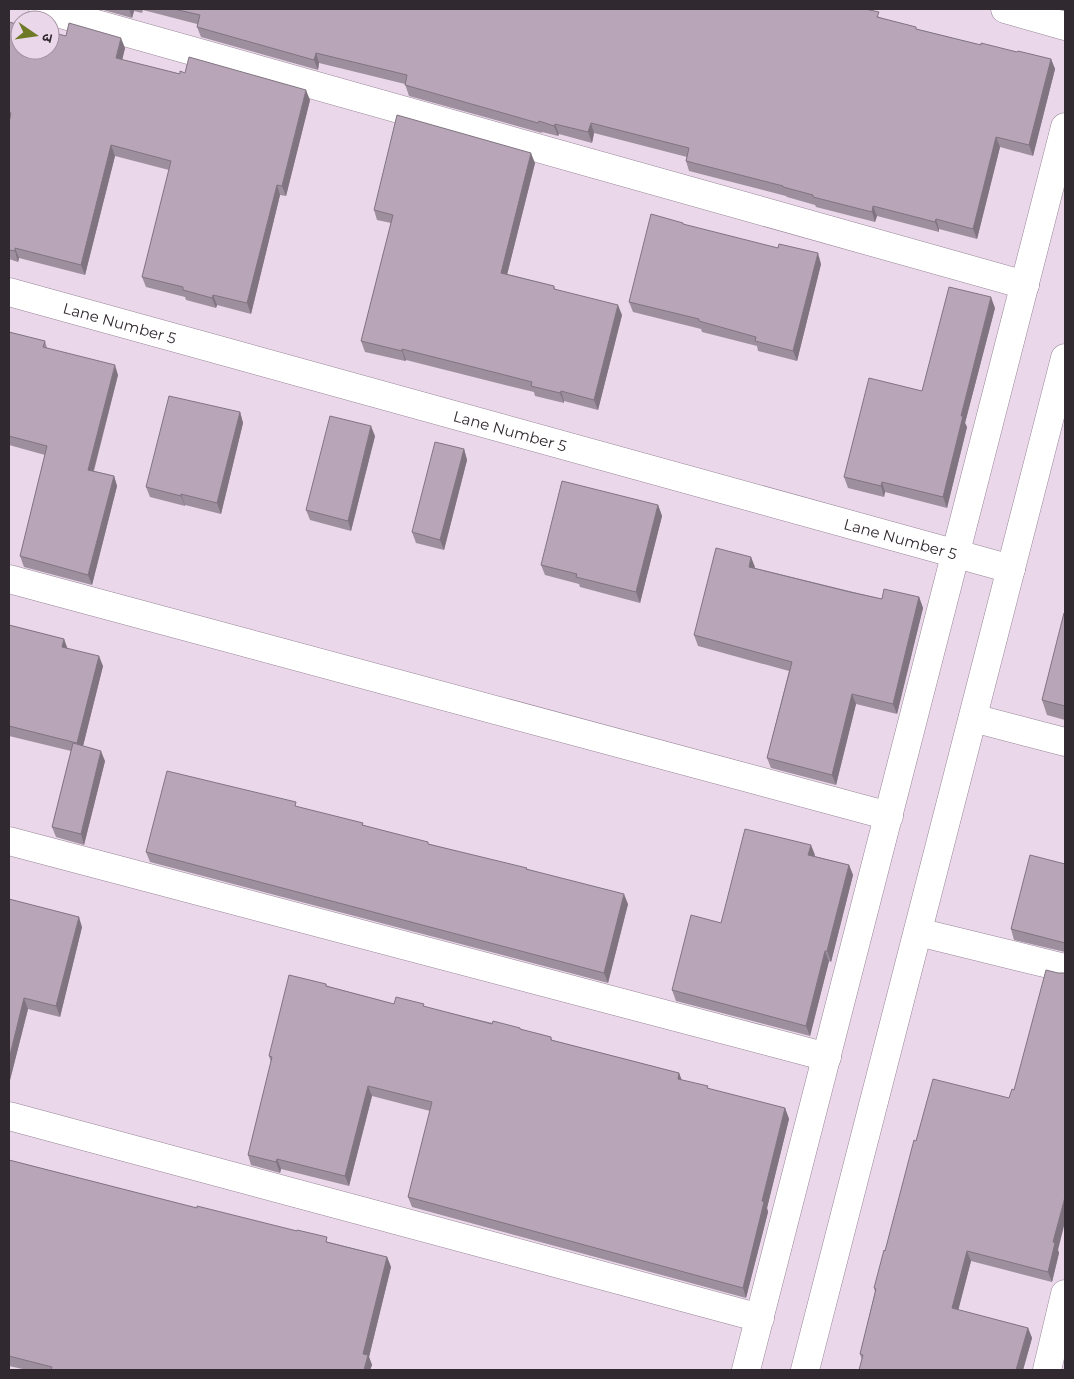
<svg xmlns="http://www.w3.org/2000/svg" width="1074" height="1379" font-family="Montserrat,'Noto Sans Devanagari',sans-serif">
	<rect width="100%" height="100%" fill="#ebd7ea"/>
	<g fill="none" stroke-linecap="round" stroke-linejoin="round">
		<defs>
			<g id="minor">
				<path d="M43 9 1025 285"/>
				<path d="M1005 9 1065 26"/>
				<path id="s1" d="M9 292 1011 569"/>
				<path d="M9 579 889 816"/>
				<path d="M973 718 1065 742"/>
				<path d="M9 841 827 1057"/>
				<path d="M918 932 1065 968"/>
				<path d="M9 1116 760 1318"/>
				<path d="M746 1370 1065 127"/>
				<path d="M805 1370 1065 358"/>
				<path d="M1047 1370 1065 1294"/>
			</g>
		</defs>
		<use href="#minor" stroke="#978597" stroke-width="29"/>
		<use href="#minor" stroke="#fff" stroke-width="28"/>
	</g>
	<g fill="#9e8f9e">
		<path d="M100 9H865L881 18 917 29 981 45 1051 59 1055 69 1033 156 1000 147 977 239 939 229V232L877 216 875 222 816 207 815 205 787 197 786 196 689 171 686 161 687 157 594 133 592 143 559 134 558 136 542 132V133L409 96 405 84 319 63 318 70 201 37 197 27V24L143 10 142 13 134 11 132 18Z"/>
		<path d="M9 22 20 50 125 48 122 60 180 74 310 100 286 196 280 195 251 314 217 305 216 308 186 300 185 297 146 287 142 277 169 170 115 156 85 275 19 258 18 262 9 259Z"/>
		<path d="M535 163 507 274 554 286 555 289 622 315 598 410 564 401V403L535 396 534 392 505 385 406 360 405 361 365 352 361 341 391 223 377 220 374 210Z"/>
		<path d="M683 223 684 225 821 264 797 361 758 351 757 346 702 332 701 329 633 312 629 302Z"/>
		<path d="M995 308 965 423 967 427 947 508 885 492 884 497 848 488 844 477 922 391Z"/>
		<path d="M9 332 45 341 47 348 118 375 94 471 114 476 117 486 92 585 24 567 20 556 45 455 9 445Z"/>
		<path d="M240 412 243 423 221 514 185 505V506L150 497 146 487Z"/>
		<path d="M375 436 351 531 310 520 306 510Z"/>
		<path d="M464 449 467 460 444 550 416 543 412 532Z"/>
		<path d="M658 505 662 516 640 603 580 587 579 584 545 575 541 565Z"/>
		<path d="M755 567V568L882 599 919 597 923 608 897 714 856 704 836 785 771 768 767 758 789 671 698 646 694 635Z"/>
		<path d="M1065 614V720L1047 715 1042 700Z"/>
		<path d="M9 625 64 639 67 648 103 666 83 746 105 761 84 845 56 837 52 827 71 751 9 736Z"/>
		<path d="M298 807 363 823V825L429 844 527 869 628 904 608 983 150 862 146 852Z"/>
		<path d="M815 855 814 856 849 865 853 875 831 962 829 961 810 1036 676 1001 672 990 721 923Z"/>
		<path d="M1065 864V952L1014 940 1011 929Z"/>
		<path d="M9 899 82 927 60 1017 28 1009 9 1084Z"/>
		<path d="M1058 973V1250L1059 1253 1052 1282 971 1261 958 1310 1028 1328 1032 1338 1023 1370H859L862 1360 860 1354 875 1292 874 1288 885 1251 916 1141 1009 1098 1014 1090Z"/>
		<path d="M326 984 327 986 394 1004 425 1007 551 1037 552 1040 679 1073 681 1080 708 1089 785 1108 789 1119 767 1208 768 1212 746 1298 412 1207 408 1197 430 1111 372 1096 349 1186 281 1169 280 1173 251 1165 248 1155 271 1062 269 1056Z"/>
		<path d="M9 1160 387 1257 391 1267 369 1357 372 1365 370 1370H27L9 1366Z"/>
	</g>
	<g fill="#817481">
		<path d="M129 9H134V11L132 18Z"/>
		<path d="M121 38 125 48 120 69 116 58Z"/>
		<path d="M316 53 319 63 318 70 314 60Z"/>
		<path d="M1051 59 1055 69 1033 156 1029 145Z"/>
		<path d="M306 90 310 100 286 196 282 186Z"/>
		<path d="M591 123 594 133 592 143 588 132Z"/>
		<path d="M555 124 559 134 558 136 554 126Z"/>
		<path d="M996 137 1000 147 977 239 973 229Z"/>
		<path d="M111 145 115 156 85 275 81 265Z"/>
		<path d="M531 153 535 163 505 283 501 273Z"/>
		<path d="M277 185 280 195 251 314 247 303Z"/>
		<path d="M873 206 877 216 875 222 872 212Z"/>
		<path d="M936 219 939 229V232L935 222Z"/>
		<path d="M15 248 19 258 18 262 15 251Z"/>
		<path d="M818 253 821 264 797 361 793 351Z"/>
		<path d="M213 295 217 305 216 308 212 298Z"/>
		<path d="M991 297 995 308 965 423 967 427 947 508 943 497 961 416Z"/>
		<path d="M618 305 622 315 598 410 594 400Z"/>
		<path d="M402 349 406 360 405 361 402 351Z"/>
		<path d="M115 365 118 375 91 480 88 470Z"/>
		<path d="M561 391 564 401V403L560 393Z"/>
		<path d="M240 412 243 423 221 514 217 503Z"/>
		<path d="M371 426 375 436 351 531 348 521Z"/>
		<path d="M464 449 467 460 444 550 440 540Z"/>
		<path d="M114 476 117 486 92 585 88 575Z"/>
		<path d="M882 482 885 492 884 497 881 486Z"/>
		<path d="M181 494 185 505V506L181 496Z"/>
		<path d="M658 505 662 516 640 603 636 592Z"/>
		<path d="M751 557 755 567 752 577 749 567Z"/>
		<path d="M919 597 923 608 897 714 893 704Z"/>
		<path d="M64 639 68 650 62 647Z"/>
		<path d="M99 656 103 666 81 754 77 743Z"/>
		<path d="M852 694 856 704 836 785 832 775Z"/>
		<path d="M101 751 105 761 84 845 81 834Z"/>
		<path d="M811 845 815 855 812 865 808 855Z"/>
		<path d="M849 865 853 875 831 962 827 951Z"/>
		<path d="M624 894 628 904 608 983 604 973Z"/>
		<path d="M79 917 82 927 60 1017 56 1006Z"/>
		<path d="M825 951 829 961 810 1036 806 1026Z"/>
		<path d="M24 998 28 1009 9 1084V1059Z"/>
		<path d="M679 1073 683 1083 678 1079Z"/>
		<path d="M368 1086 372 1096 349 1186 345 1176Z"/>
		<path d="M785 1108 789 1119 767 1208 768 1212 746 1298 743 1288 762 1201Z"/>
		<path d="M277 1159 281 1169 280 1173 276 1162Z"/>
		<path d="M1065 1197V1222L1058 1250 1059 1253 1052 1282 1048 1272 1053 1242Z"/>
		<path d="M967 1251 971 1261 956 1319 952 1308Z"/>
		<path d="M387 1257 391 1267 369 1357 372 1365 370 1370H364L363 1354Z"/>
		<path d="M1028 1328 1032 1338 1023 1370H1016Z"/>
	</g>
	<g fill="#b8a6b8" stroke="#817481">
		<path d="M174 9H865L879 12 877 17 916 27V29L981 45V43L1017 52 1018 51 1051 59 1029 145 996 137 973 229 936 219 935 222 873 206 872 212 813 197V195L783 187V186L686 161 689 148 591 123 588 132 555 124 554 126 539 121 538 123 405 85 407 75 316 53 314 60 197 27 200 15Z"/>
		<path d="M9 22 20 25V50H50V32L66 36 69 23 121 38 116 58 180 74V71L185 73 189 57 306 90 282 186 277 185 247 303 213 295 212 298 183 290V287L142 277 171 161 111 145 81 265 15 248V251L9 250V123L11 113 9 112Z"/>
		<path d="M397 115 531 153 501 273 554 286V289L618 305 594 400 561 391 560 393 531 386 532 382 501 374 402 349V351L361 341 393 215 374 210Z"/>
		<path d="M651 214 683 223V224L778 248 779 244 818 253 793 351 755 341 756 337 699 321V319L629 302Z"/>
		<path d="M949 287 991 297 961 416H963L943 497 882 482 881 486 844 477 869 378 922 391Z"/>
		<path d="M9 332 45 341 43 347 115 365 88 470 114 476 88 575 20 556 47 446 9 436Z"/>
		<path d="M169 396 240 412 217 503 181 494V496L146 487Z"/>
		<path d="M330 416 371 426 348 521 306 510Z"/>
		<path d="M435 442 464 449 440 540 412 532Z"/>
		<path d="M562 481 658 505 636 592 576 577 577 574 541 565Z"/>
		<path d="M716 548 751 557 749 567 850 592 882 599 884 589 919 597 893 704 852 694 832 775 767 758 792 662 694 635Z"/>
		<path d="M1064 613 1065 614V706L1042 700Z"/>
		<path d="M9 625 64 639 62 647 99 656 77 743 9 726Z"/>
		<path d="M73 743 101 751 81 834 52 827Z"/>
		<path d="M167 771 296 802 295 806 363 823 362 825 428 842V844L527 868 526 869 624 894 604 973 146 852Z"/>
		<path d="M745 829 811 845 808 855 849 865 827 951H825L806 1026 672 990 691 915 721 923Z"/>
		<path d="M1030 855 1065 864V943L1011 929Z"/>
		<path d="M9 899 79 917 56 1006 24 998 9 1059Z"/>
		<path d="M1046 970 1058 973H1065V1197L1053 1242 1055 1243 1048 1272 967 1251 952 1308 1028 1328 1016 1370H859L863 1355 860 1354 876 1289 874 1288 884 1250 885 1251 914 1140 916 1141 933 1079 1009 1098 1012 1089 1014 1090Z"/>
		<path d="M289 975 326 984V986L394 1004 396 997 424 1004 423 1006 492 1024 493 1021 520 1028V1029L551 1037V1040L679 1073 678 1079 708 1086 707 1088 785 1108 762 1201 764 1202 743 1288 408 1197 432 1102 368 1086 345 1176 277 1159 276 1162 248 1155 272 1057 269 1056Z"/>
		<path d="M9 1160 197 1208V1206L297 1231V1230L327 1237 326 1242 387 1257 363 1354 368 1355 364 1370H51L52 1367 9 1356Z"/>
	</g>
	<g text-anchor="middle" dominant-baseline="central" stroke-width="5" stroke-linejoin="round" paint-order="stroke">
		<g font-size="15" fill="#312930" stroke="#ebd7ea">
			<text stroke="none"><textPath href="#s1" startOffset="115">Lane Number 5</textPath></text>
			<text stroke="none"><textPath href="#s1" startOffset="520">Lane Number 5</textPath></text>
			<text stroke="none"><textPath href="#s1" startOffset="925">Lane Number 5</textPath></text>
		</g>
	</g>
	<rect width="1074" height="1379" fill="none" stroke="#312930" stroke-width="20"/>
	<g transform="translate(35 35) rotate(103)"><circle r="24" fill="#ebd7ea" stroke="#a191a0"/>
	<path d="M0-4L9 19L0 12L-9 19Z" fill="#6e7a26"/>
	<text y="-8" font-size="14" font-weight="bold" text-anchor="middle" fill="#312930">उ</text>
	</g>
</svg>
